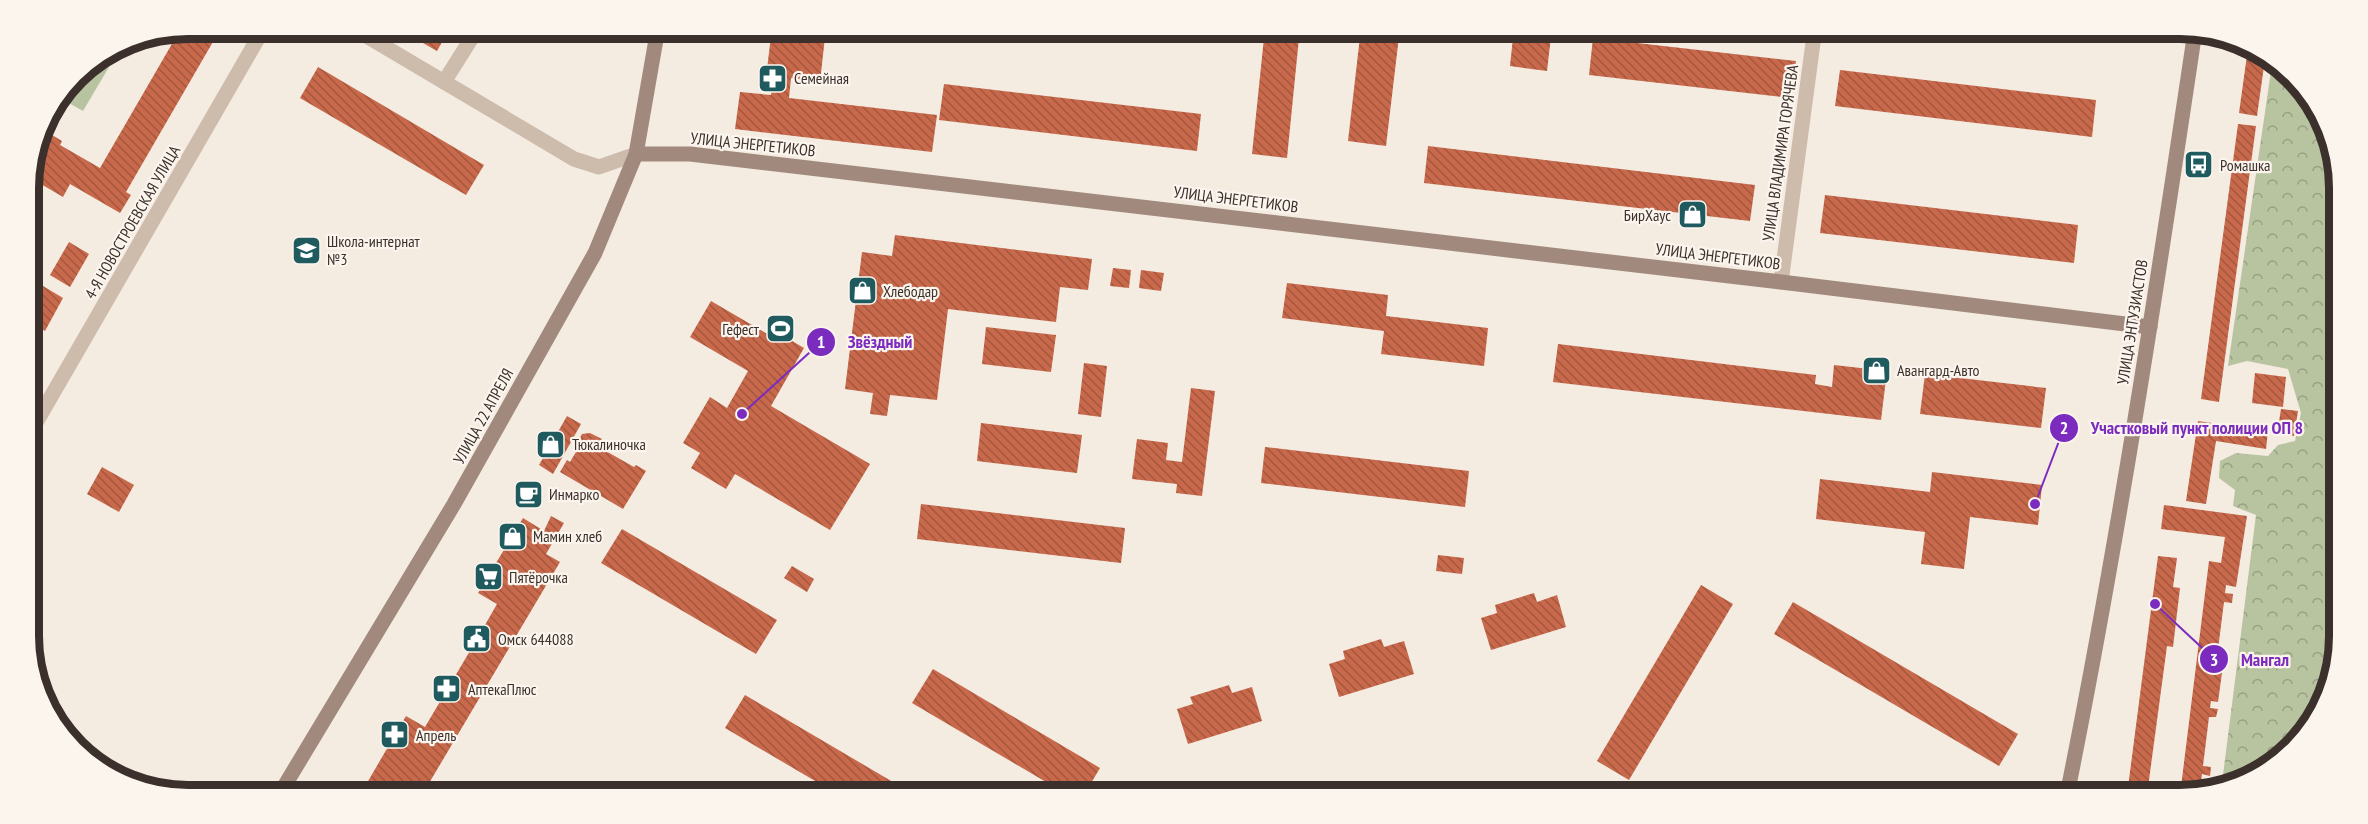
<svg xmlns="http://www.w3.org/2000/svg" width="2368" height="824" font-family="'PT Sans Narrow',sans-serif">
	<defs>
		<pattern id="forest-crowns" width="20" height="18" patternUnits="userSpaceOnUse" patternTransform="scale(1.5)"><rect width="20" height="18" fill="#b8c4a0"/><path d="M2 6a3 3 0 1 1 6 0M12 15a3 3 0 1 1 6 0" fill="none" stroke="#97a083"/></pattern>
		<pattern id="building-back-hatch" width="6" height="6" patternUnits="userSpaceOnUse" patternTransform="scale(1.5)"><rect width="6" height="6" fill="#c8694b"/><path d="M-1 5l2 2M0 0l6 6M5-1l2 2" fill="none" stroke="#a4573f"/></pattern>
	</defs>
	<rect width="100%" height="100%" fill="#f4ebe1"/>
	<path fill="url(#forest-crowns)" d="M2272 64 2300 83 2338 167 2339 636 2331 687 2277 762 2222 783 2256 515 2233 506 2235 490 2219 478 2220 461 2236 453 2268 456 2278 445 2295 441 2301 413 2288 369 2247 361 2228 366Z"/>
	<path fill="#b8c4a0" d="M122 45 83 111 60 98 83 68Z"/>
	<g fill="url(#building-back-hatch)">
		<path d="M188 28H221L126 192 131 195 120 213 70 184 63 197 29 177 42 129 62 141 60 145 100 168 180 30Z"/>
		<path d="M412 28H450L437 51 409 35Z"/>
		<path d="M534 28H554L562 33 556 42Z"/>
		<path d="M772 28H826L820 82 791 78 789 98 937 115 932 152 735 129 740 92 771 95 774 71 767 69Z"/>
		<path d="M1265 28H1300L1287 158 1252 154Z"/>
		<path d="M1361 28H1400L1386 146 1348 141Z"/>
		<path d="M1514 28H1552L1547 71 1510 66Z"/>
		<path d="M1593 38 1796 61 1791 98 1589 75Z"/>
		<path d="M2248 48 2265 59 2257 116 2239 113Z"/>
		<path d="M318 67 484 165 466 195 300 98Z"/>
		<path d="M1840 70 2096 100 2092 137 1835 106Z"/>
		<path d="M944 84 1201 114 1197 151 939 120Z"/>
		<path d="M2238 124 2256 126 2219 402 2201 399Z"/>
		<path d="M1428 146 1755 185 1750 221 1424 183Z"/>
		<path d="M1825 195 2078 225 2074 263 1820 233Z"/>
		<path d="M895 235 1092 259 1088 290 1060 287 1056 322 948 309 937 400 890 395 887 416 870 414 873 393 845 389 862 252 892 256Z"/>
		<path d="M69 242 89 254 70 287 50 275Z"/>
		<path d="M1113 268 1131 270 1129 288 1110 286Z"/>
		<path d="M1141 270 1164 273 1161 291 1139 288Z"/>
		<path d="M1287 283 1388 295 1386 316 1488 328 1484 366 1381 354 1384 331 1282 318Z"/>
		<path d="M43 286 63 298 45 331 30 322V308Z"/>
		<path d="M711 301 769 335 772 329 804 348 771 406 870 464 830 530 735 474 726 489 691 468 700 453 683 443 696 421 710 397 727 408 748 371 690 337Z"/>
		<path d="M986 327 1056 335 1051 372 982 364Z"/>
		<path d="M1558 344 1816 375 1815 384 1832 387 1834 365 1887 371 1881 420 1553 382Z"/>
		<path d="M1084 363 1107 366 1101 417 1078 414Z"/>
		<path d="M2255 373 2286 377 2283 407 2252 403Z"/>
		<path d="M1925 374 2046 388 2041 428 1920 414Z"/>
		<path d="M1191 388 1215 391 1202 496 1176 493 1177 484 1132 479 1137 439 1168 443 1166 460 1182 462Z"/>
		<path d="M2281 409 2298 411 2294 436 2277 434Z"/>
		<path d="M567 416 581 424 553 474 539 465Z"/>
		<path d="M2198 421 2268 431 2266 449 2216 441 2206 504 2186 501Z"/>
		<path d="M981 423 1082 435 1077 473 977 461Z"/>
		<path d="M590 433 602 439 597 446 634 467 636 465 646 471 623 509 560 472 567 460 570 462 579 447 576 445 582 434Z"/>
		<path d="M1265 447 1469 471 1465 507 1261 483Z"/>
		<path d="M102 467 134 485 119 512 87 494Z"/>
		<path d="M1932 472 2042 485 2038 525 1970 517 1964 569 1921 564 1925 532 1816 519 1820 479 1930 492Z"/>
		<path d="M535 483 542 488 533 503 525 499Z"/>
		<path d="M921 504 1125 528 1121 563 917 539Z"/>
		<path d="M2164 505 2247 516 2236 587 2226 585 2225 593 2233 594 2232 603 2224 602 2217 657 2224 658 2218 702 2211 701 2210 708 2218 709 2216 717H2209L2203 766 2211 767 2210 776 2202 774 2200 791 2190 795H2180L2209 561 2221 563 2225 537 2161 529Z"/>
		<path d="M551 516 564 523 546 554 560 562 422 795H360L406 716 425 727 477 639 497 604 478 593 523 518 544 531Z"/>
		<path d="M622 529 777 620 756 654 601 563Z"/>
		<path d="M1438 555 1464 558 1462 574 1436 571Z"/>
		<path d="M2158 556 2177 558 2173 587 2180 588 2173 647 2167 646 2147 795H2127Z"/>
		<path d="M792 566 814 579 807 592 784 578Z"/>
		<path d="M1701 585 1733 604 1629 780 1597 761Z"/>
		<path d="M1534 593 1537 602 1557 595 1566 627 1491 650 1481 618 1497 613 1495 605Z"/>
		<path d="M1793 602 2018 734 1999 766 1774 634Z"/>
		<path d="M1381 639 1384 647 1404 641 1414 674 1339 697 1329 664 1345 659 1343 651Z"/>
		<path d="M933 669 1100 768 1084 795H1068L912 703Z"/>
		<path d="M1229 685 1232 693 1252 687 1262 721 1188 744 1177 709 1193 704 1190 697Z"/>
		<path d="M745 695 915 795H839L725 728Z"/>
		<path d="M1538 786 1541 795H1511Z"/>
	</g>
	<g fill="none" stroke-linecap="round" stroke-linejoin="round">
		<g stroke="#cdbbac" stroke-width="15">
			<path d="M353 28 574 159 599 167 636 154"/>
			<path d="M444 82 478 28"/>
			<path d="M1781 282 1815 28"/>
			<path d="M30 433 264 28"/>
		</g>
		<g stroke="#a18a7d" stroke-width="15">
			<path d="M636 154H690L1781 282 2150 327"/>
			<path d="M279 795 454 504 595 253 636 154 658 28"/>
			<path d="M2067 795C2118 542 2157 286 2195 31"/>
		</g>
	</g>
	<defs>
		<symbol id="pharmacy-square" viewBox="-11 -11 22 22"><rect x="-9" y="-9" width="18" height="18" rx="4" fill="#1f5a5e" stroke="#fbf5ee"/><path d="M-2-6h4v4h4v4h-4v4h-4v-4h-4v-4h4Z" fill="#fff"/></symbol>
		<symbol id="bus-square" viewBox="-11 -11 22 22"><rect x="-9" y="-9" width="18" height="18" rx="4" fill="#1f5a5e" stroke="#fbf5ee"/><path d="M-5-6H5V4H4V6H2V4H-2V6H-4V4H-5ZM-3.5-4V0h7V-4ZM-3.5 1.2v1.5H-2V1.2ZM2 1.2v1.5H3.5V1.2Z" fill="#fff"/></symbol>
		<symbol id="shop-square" viewBox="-11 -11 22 22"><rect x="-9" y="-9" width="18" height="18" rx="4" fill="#1f5a5e" stroke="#fbf5ee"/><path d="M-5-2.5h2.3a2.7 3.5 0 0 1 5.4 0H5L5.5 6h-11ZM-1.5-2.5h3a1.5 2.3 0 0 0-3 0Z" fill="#fff"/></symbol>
		<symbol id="school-square" viewBox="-11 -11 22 22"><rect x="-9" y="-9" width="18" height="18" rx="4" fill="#1f5a5e" stroke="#fbf5ee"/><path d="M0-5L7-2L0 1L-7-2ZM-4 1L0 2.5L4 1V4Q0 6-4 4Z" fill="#fff"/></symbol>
		<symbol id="stadium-square" viewBox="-11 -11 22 22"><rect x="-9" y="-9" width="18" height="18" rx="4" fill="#1f5a5e" stroke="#fbf5ee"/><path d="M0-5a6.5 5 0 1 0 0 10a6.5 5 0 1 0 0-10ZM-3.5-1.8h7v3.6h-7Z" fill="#fff"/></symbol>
		<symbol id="cafe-square" viewBox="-11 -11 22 22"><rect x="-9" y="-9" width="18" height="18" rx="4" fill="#1f5a5e" stroke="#fbf5ee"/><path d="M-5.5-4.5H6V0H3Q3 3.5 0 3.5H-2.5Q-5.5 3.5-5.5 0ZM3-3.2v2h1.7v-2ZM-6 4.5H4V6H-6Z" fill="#fff"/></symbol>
		<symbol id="supermarket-square" viewBox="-11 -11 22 22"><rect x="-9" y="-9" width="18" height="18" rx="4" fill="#1f5a5e" stroke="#fbf5ee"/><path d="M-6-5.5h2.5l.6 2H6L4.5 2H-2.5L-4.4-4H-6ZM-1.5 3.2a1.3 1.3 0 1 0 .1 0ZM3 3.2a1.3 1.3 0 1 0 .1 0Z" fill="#fff"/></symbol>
		<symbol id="civic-square" viewBox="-11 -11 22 22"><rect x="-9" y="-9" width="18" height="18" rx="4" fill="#1f5a5e" stroke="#fbf5ee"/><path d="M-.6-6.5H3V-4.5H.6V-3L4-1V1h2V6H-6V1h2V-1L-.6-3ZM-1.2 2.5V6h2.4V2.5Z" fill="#fff"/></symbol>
	</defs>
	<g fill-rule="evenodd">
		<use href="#pharmacy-square" x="756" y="62" width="33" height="33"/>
		<use href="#bus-square" x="2182" y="148" width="33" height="33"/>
		<use href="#shop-square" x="1676" y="198" width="33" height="33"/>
		<use href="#school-square" x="290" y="234" width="33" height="33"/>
		<use href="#shop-square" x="846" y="274" width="33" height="33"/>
		<use href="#stadium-square" x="764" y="312" width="33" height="33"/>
		<use href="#shop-square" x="1860" y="354" width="33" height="33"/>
		<use href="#shop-square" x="534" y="428" width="33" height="33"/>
		<use href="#cafe-square" x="512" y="478" width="33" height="33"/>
		<use href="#shop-square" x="496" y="520" width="33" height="33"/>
		<use href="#supermarket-square" x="472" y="560" width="33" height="33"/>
		<use href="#civic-square" x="460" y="622" width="33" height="33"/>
		<use href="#pharmacy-square" x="430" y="672" width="33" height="33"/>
		<use href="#pharmacy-square" x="378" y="718" width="33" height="33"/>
	</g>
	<g text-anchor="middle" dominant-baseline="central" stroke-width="4.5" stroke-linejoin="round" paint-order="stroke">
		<g font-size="16" fill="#3b302b" stroke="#fbf5ee" text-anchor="start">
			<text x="794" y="78">Семейная</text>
			<text x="2220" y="165">Ромашка</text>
			<text x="1671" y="215" text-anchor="end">БирХаус</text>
			<text x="327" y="241">Школа-интернат<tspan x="327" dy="18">№3</tspan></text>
			<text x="883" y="291">Хлебодар</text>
			<text x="759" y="329" text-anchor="end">Гефест</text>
			<text x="1897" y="370">Авангард-Авто</text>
			<text x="572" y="444">Тюкалиночка</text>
			<text x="549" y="494">Инмарко</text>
			<text x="533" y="536">Мамин хлеб</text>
			<text x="509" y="577">Пятёрочка</text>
			<text x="498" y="639">Омск 644088</text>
			<text x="468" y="689">АптекаПлюс</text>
			<text x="416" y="735">Апрель</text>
		</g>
		<g font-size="16" fill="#3b302b" stroke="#fbf5ee">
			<text transform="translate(753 144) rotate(6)">УЛИЦА ЭНЕРГЕТИКОВ</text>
			<text transform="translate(1780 153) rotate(-82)">УЛИЦА ВЛАДИМИРА ГОРЯЧЕВА</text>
			<text transform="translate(1236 199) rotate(7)">УЛИЦА ЭНЕРГЕТИКОВ</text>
			<text transform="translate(132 222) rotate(-60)">4-Я НОВОСТРОЕВСКАЯ УЛИЦА</text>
			<text transform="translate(1718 256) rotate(7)">УЛИЦА ЭНЕРГЕТИКОВ</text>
			<text transform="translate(2132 322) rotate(-81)">УЛИЦА ЭНТУЗИАСТОВ</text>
			<text transform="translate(483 416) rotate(-61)">УЛИЦА 22 АПРЕЛЯ</text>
		</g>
	</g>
	<path d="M0 0H2368V824H0ZM188 39H2180A149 149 0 0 1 2329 188V636A149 149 0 0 1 2180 785H188A149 149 0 0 1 39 636V188A149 149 0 0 1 188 39Z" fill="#fbf5ee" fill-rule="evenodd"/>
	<path fill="none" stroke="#3b302b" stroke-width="8" d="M188 39H2180A149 149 0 0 1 2329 188V636A149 149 0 0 1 2180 785H188A149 149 0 0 1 39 636V188A149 149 0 0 1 188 39Z"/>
	<path fill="none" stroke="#7b2cbf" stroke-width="2" d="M742 414L821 342M2035 504L2064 428M2155 604L2214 659"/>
	<g fill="#7b2cbf" stroke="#fbf5ee" stroke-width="2">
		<circle cx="742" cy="414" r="6"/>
		<circle cx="2035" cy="504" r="6"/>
		<circle cx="2155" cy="604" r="6"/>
		<circle cx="821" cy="342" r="15"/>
		<circle cx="2064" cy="428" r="15"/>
		<circle cx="2214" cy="659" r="15"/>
	</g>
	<g font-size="18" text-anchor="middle" font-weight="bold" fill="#fff">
		<text x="821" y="348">1</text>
		<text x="2064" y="434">2</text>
		<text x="2214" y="666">3</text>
	</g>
	<g font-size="18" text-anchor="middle" font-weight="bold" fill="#7b2cbf" stroke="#fbf5ee" stroke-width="4.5" stroke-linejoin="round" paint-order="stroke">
		<text x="880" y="348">Звёздный</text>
		<text x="2197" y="434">Участковый пункт полиции ОП 8</text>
		<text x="2265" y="666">Мангал</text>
	</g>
</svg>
